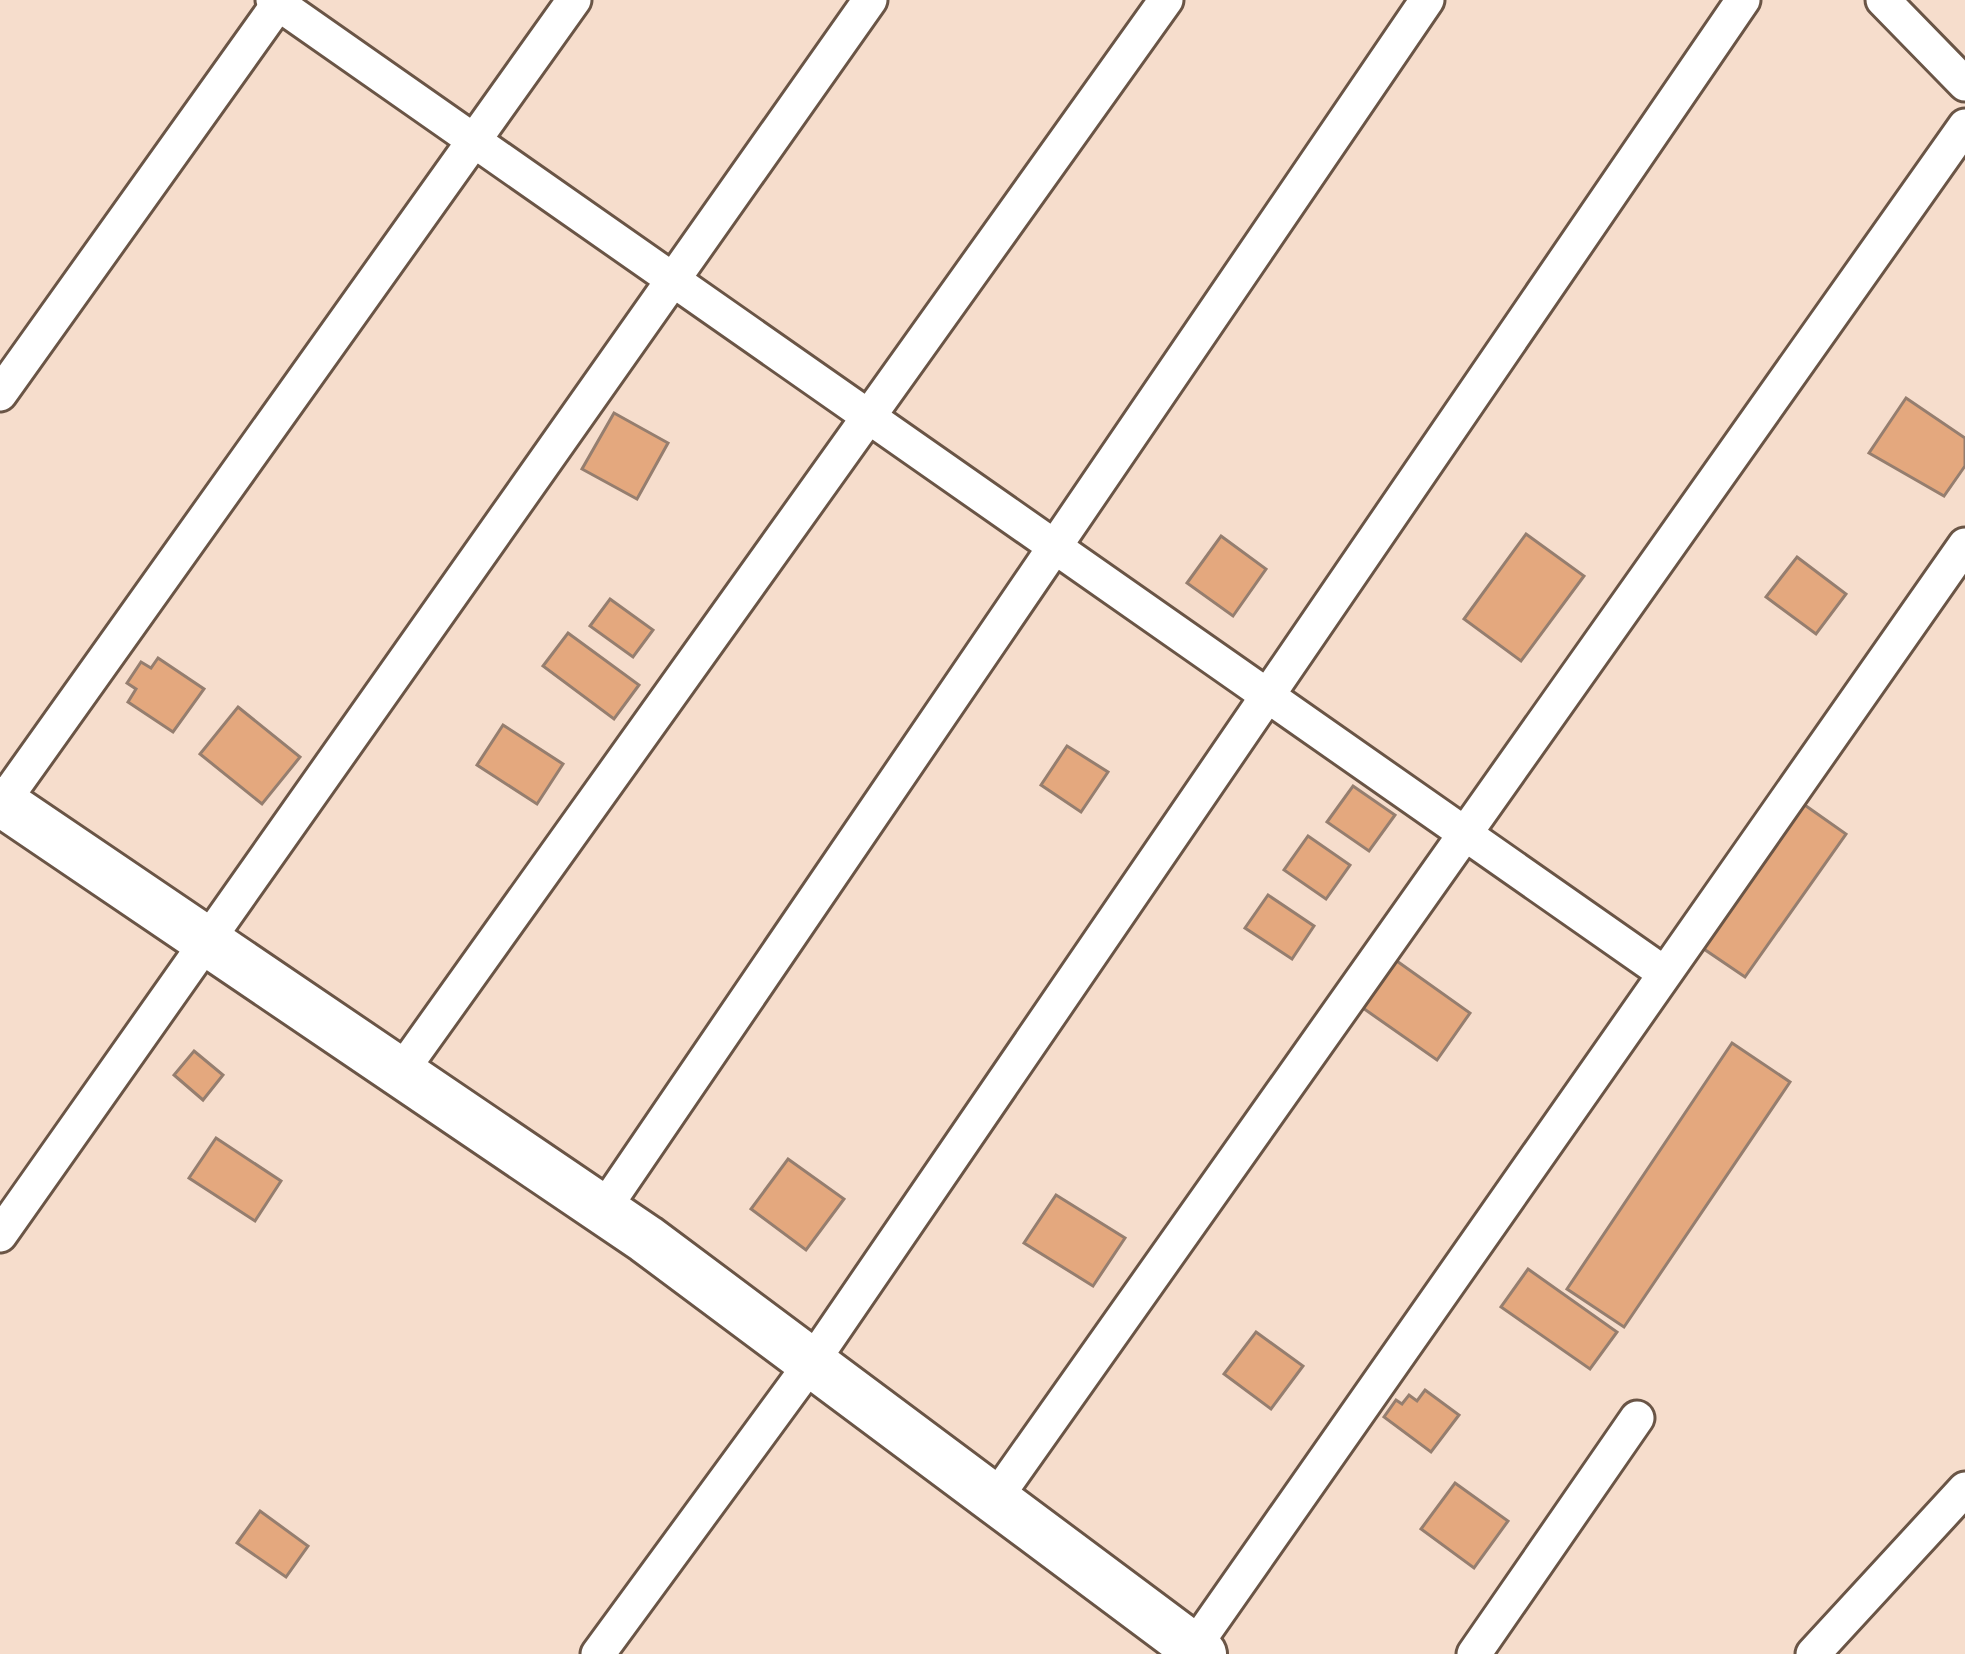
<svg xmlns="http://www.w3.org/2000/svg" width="1965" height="1654" font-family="Montserrat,sans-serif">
	<rect width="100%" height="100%" fill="#f6ddcc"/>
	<g fill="#e4a87e" stroke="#957e6f" stroke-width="3">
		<path d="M1906 398 1965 438V466L1944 496 1869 453Z"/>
		<path d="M614 413 668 443 637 499 582 469Z"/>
		<path d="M1526 534 1584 576 1521 661 1464 619Z"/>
		<path d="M1221 536 1266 569 1233 616 1187 583Z"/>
		<path d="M1797 557 1846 594 1816 634 1766 597Z"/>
		<path d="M610 599 653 630 633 657 590 626Z"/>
		<path d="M568 633 639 685 614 719 543 666Z"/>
		<path d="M158 658 204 689 173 732 128 702 136 689 127 683 141 662 151 668Z"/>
		<path d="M238 707 300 757 262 804 200 754Z"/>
		<path d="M503 725 563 764 537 804 477 765Z"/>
		<path d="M1067 746 1108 772 1081 812 1041 785Z"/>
		<path d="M1353 786 1395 815 1369 851 1327 822Z"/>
		<path d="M1799 801 1846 834 1745 977 1698 945Z"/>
		<path d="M1308 836 1350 865 1326 899 1284 870Z"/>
		<path d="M1268 895 1314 926 1292 959 1245 928Z"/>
		<path d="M1394 959 1470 1013 1437 1060 1360 1006Z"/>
		<path d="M1732 1043 1790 1082 1624 1327 1567 1289Z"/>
		<path d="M194 1051 223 1075 203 1100 174 1075Z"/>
		<path d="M216 1138 281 1181 255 1221 189 1178Z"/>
		<path d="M788 1159 844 1199 806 1250 751 1209Z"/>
		<path d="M1056 1195 1125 1238 1093 1286 1024 1243Z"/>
		<path d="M1528 1269 1617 1332 1590 1369 1501 1307Z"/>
		<path d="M1256 1332 1303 1366 1271 1409 1224 1374Z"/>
		<path d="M1425 1390 1459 1415 1431 1452 1384 1417 1396 1400 1402 1404 1409 1395 1417 1401Z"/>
		<path d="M1455 1483 1508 1521 1474 1568 1421 1529Z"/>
		<path d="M260 1511 308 1546 286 1577 237 1543Z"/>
	</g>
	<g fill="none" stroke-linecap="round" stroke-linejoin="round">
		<defs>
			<g id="street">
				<path d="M273 0 1664 973"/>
				<path d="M1883 0 1965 84"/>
				<path d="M0 394 281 0"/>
				<path d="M0 806 574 0"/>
				<path d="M400 1073 1166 0"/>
				<path d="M603 1210 1427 0"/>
				<path d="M0 1235 870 0"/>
				<path d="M995 1499 1965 126"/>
				<path d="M598 1654 812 1362 1743 0"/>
				<path d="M1189 1654 1965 545"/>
				<path d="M1474 1654 1637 1418"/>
				<path d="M1813 1654 1965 1489"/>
			</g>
			<path id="secondary" d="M0 801 646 1239 1202 1654"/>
		</defs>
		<use href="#street" stroke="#6a5546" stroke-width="39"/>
		<use href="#secondary" stroke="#6a5546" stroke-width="54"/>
		<use href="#street" stroke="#fff" stroke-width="33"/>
		<use href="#secondary" stroke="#fff" stroke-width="48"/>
	</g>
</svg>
